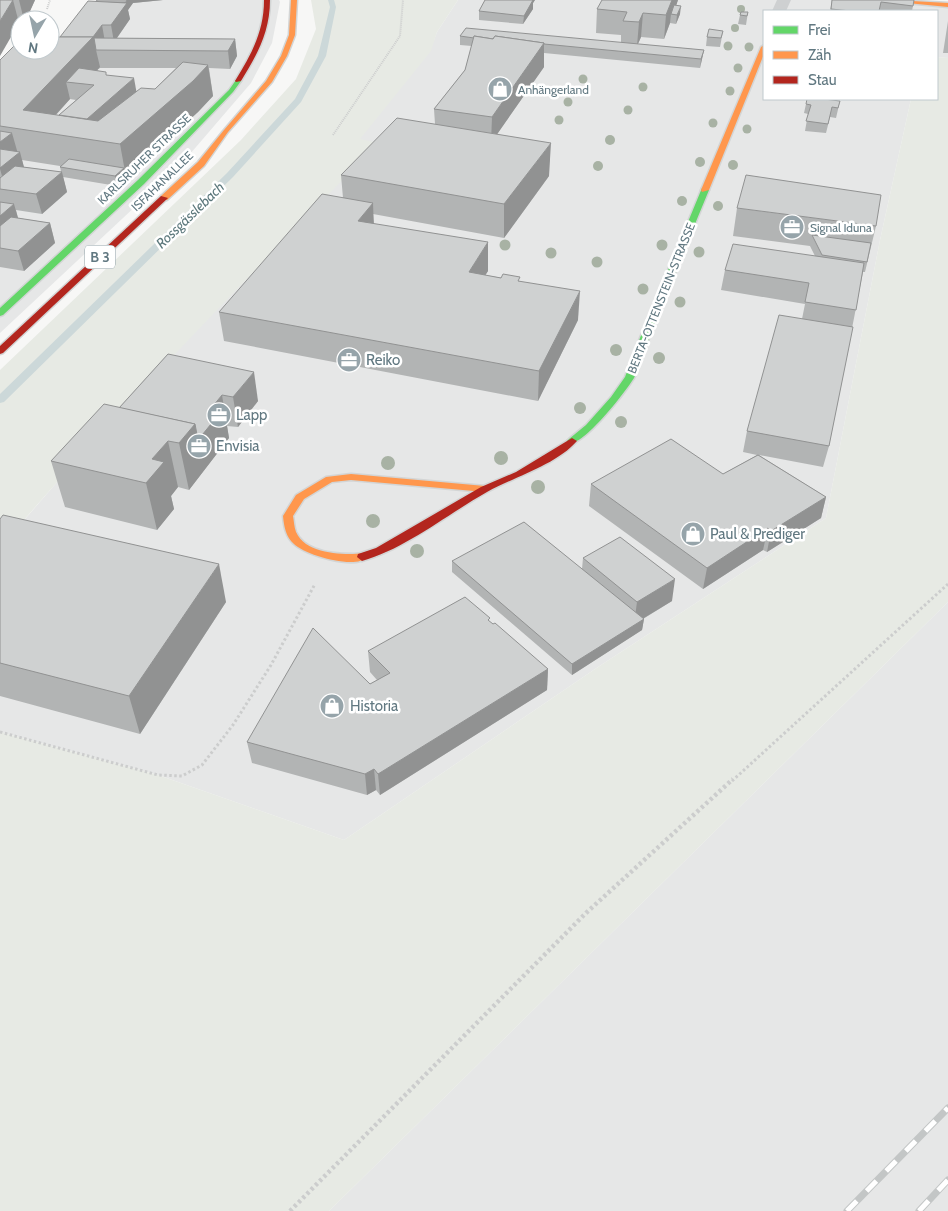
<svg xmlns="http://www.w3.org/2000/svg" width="948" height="1211" font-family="Cabin,sans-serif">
	<rect width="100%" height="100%" fill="#f7f7f6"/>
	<g fill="#e6e7e7">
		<path d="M104 0H279L280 2 272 43 251 83 184 161 0 333V76L48 72Z"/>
		<path d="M458 0H915L948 3V58L937 57V11H764V99H911L880 240 826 518 598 667 344 840 158 775 0 732V548L430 51 437 32Z"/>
		<path d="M948 602V1211H329Z"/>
	</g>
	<g fill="#e7eae4">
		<path d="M311 0H458L437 32 431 51 360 139 378 143C251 276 119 407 0 548V370L241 140 296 79 316 29Z"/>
		<path d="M937 57 948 58V602L329 1211H0V732L158 775 344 840 598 667 826 518 880 240 911 99H937Z"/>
	</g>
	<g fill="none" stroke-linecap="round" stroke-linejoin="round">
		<path fill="#ccd8d9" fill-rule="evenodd" d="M328 0H334L336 7 326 56 301 102 233 177 4 402 0 403V394L227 173 295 99 318 56 330 7Z"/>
		<defs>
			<g id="fast">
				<path d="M236 80 241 81 233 92 144 184 3 315 0 316V308L138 180 229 90Z"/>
				<path d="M702 188 709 190C690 236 671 282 653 328 646 344 642 363 634 378 626 391 584 446 569 443L567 441 569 439 586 425 611 397 625 377 640 338Z"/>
			</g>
			<g id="slow">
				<path d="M291 0H297L295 35 287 56 272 82 228 132 204 166 167 200H161V196L198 162 224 130 266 81 281 56 289 35Z"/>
				<path d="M894 0 948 3V7L897 2Z"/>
				<path d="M764 45V54L709 190 702 192 701 190 761 47Z"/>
				<path d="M351 474 485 486 490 489 485 492 351 480 332 482 304 499 293 516C294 521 294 527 296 532 305 552 334 554 353 554 359 554 363 552 367 557 356 570 305 555 294 544 286 537 284 527 283 516L296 495 326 477Z"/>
			</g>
			<g id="jam">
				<path d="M264 0H270C270 32 257 55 241 81L236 82 235 81C251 55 264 32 264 0Z"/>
				<path d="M161 196 168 198 3 353 0 354V346Z"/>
				<path d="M572 438 577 441C556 465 514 477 487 492 448 514 405 549 362 561L357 557 358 554 376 548 481 487 516 472Z"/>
			</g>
		</defs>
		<use href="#fast" stroke="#d3d5d5" stroke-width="3"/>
		<use href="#slow" stroke="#d3d5d5" stroke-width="3"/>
		<use href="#jam" stroke="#d3d5d5" stroke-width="3"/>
		<g stroke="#cccdcd" stroke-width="2" stroke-dasharray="1 1" stroke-linecap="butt">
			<path d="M47 9 50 0"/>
			<path d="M333 135 400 36 403 0"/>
		</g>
		<g stroke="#cccdcd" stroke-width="3" stroke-dasharray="2.5 2.5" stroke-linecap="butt">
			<path d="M0 732 158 775 182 776 202 765 233 725 271 665 315 584"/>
			<path d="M732 781 948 584"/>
		</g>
		<path stroke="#cccdcd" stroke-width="4.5" stroke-dasharray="3 3" stroke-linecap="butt" d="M290 1211 586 913 733 779"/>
		<path fill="#ced0d1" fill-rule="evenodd" d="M777 0H791L786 11H772Z"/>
		<use href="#fast" fill="#63d668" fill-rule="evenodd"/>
		<use href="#slow" fill="#ff974d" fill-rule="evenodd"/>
		<use href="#jam" fill="#b3261e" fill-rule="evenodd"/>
		<defs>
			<g id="rail">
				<path d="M847 1211 948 1108"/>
				<path d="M919 1211 948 1180"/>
			</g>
		</defs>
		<use href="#rail" stroke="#c3c6c6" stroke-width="7"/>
		<use href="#rail" stroke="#fff" stroke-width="5" stroke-dasharray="14" stroke-linecap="butt"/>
	</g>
	<g fill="#a8b2a4">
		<circle cx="741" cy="9" r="4"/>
		<circle cx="735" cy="28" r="4"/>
		<circle cx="728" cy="46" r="4.5"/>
		<circle cx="749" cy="47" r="4.5"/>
		<circle cx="738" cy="68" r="4.5"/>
		<circle cx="583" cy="79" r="4.5"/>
		<circle cx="643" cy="87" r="4.5"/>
		<circle cx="730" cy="91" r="4.5"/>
		<circle cx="568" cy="102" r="4.5"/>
		<circle cx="628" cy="110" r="4.5"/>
		<circle cx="559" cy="120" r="4.5"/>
		<circle cx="713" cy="123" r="4.5"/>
		<circle cx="747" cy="129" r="4.5"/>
		<circle cx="610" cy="140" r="5"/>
		<circle cx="700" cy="162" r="5"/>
		<circle cx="733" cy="165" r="5"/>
		<circle cx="598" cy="166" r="5"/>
		<circle cx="682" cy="201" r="5"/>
		<circle cx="718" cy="206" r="5"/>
		<circle cx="505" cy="245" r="5.5"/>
		<circle cx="662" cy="245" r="5.5"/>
		<circle cx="699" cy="252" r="5.5"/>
		<circle cx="551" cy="253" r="5.5"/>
		<circle cx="597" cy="262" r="5.5"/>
		<circle cx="643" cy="289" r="5.5"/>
		<circle cx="680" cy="302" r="5.5"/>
		<circle cx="616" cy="350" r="6"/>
		<circle cx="659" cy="358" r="6"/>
		<circle cx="580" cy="408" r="6"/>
		<circle cx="621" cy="422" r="6"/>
		<circle cx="501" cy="458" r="7"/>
		<circle cx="388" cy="463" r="7"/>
		<circle cx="538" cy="487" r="7"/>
		<circle cx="373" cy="521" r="7"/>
		<circle cx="417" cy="551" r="7"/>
	</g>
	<g fill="#b2b4b4" fill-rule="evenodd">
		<path d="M0 0H35L26 20H20V23H19Z"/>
		<path d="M97 0H163L133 3 128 10 130 19 117 38 235 39 237 56 230 69 209 68 213 96 198 112 117 186 63 177 67 192 42 214 16 210 18 218 50 223 55 243 24 271 0 267V60L20 50 60 37ZM100 68H176L155 89 136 92 106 75 97 70ZM70 99 76 100 59 115H56ZM22 160 60 166 61 172 24 167Z"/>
		<path d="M485 0H535L533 3V9L523 24 479 20V11Z"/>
		<path d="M678 0 676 5 680 14 676 24 670 23 664 39 641 37 638 44 704 50 700 68 544 53V67L497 134 549 176 504 238 373 214 374 224 488 271 485 275 520 281 578 320 538 401 224 341 219 312 343 198 341 175 435 124 434 109 465 70 472 46 460 45V36L621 43V35L596 33 597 9Z"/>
		<path d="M832 0H914L912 11H830Z"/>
		<path d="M748 12 746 25 738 24 740 15Z"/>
		<path d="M948 21V53H943Z"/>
		<path d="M723 31 720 47 706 46 707 37Z"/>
		<path d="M840 101 836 118 830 117 826 133 805 131 808 114 804 113 806 104Z"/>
		<path d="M737 208 876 226 865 272H863L829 446 823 467 759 455 826 497 821 518 767 552 763 550 703 589 589 506 591 484 723 474 757 455 743 452 747 431 802 319 805 304 721 290 725 270 815 256 810 246 733 236Z"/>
		<path d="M168 354 258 401 238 427 227 426 229 438 189 490 178 487 171 496 174 509 157 530 65 507 51 461 119 408Z"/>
		<path d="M0 519 226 602 140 734 0 696Z"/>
		<path d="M583 558 672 601 643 619H644L642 630 572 675 452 572V561L582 569Z"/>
		<path d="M490 622 548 669 547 690 380 795 376 790 367 795 252 763 247 742 370 684 377 680 370 672 368 651Z"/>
	</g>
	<g fill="#919292">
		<path d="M13 0 19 23 0 56V21Z"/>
		<path d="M19 0H35L26 20H24Z"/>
		<path d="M101 0H163L133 3 128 10 130 19 114 42 111 25Z"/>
		<path d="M530 0H535L533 3V9L523 24 524 16Z"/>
		<path d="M672 0H678L673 15 671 14 670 23 664 39 666 15Z"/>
		<path d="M681 6 680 14 676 24 677 15Z"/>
		<path d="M643 13 641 37 637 46 639 22Z"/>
		<path d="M102 25 105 42 96 50 100 67 85 84 66 82 70 99 40 132 23 110Z"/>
		<path d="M235 39 237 56 230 69 228 51Z"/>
		<path d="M544 43V67L491 143 492 117Z"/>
		<path d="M704 50 700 68 701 59Z"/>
		<path d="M208 65 213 96 198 112 126 177 120 144Z"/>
		<path d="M134 78 137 95 92 138 87 119Z"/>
		<path d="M12 133 18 154 20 152 27 179 6 190 0 169V142Z"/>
		<path d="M551 143 549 176 504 238V204Z"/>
		<path d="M124 168 126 177 117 186 115 176Z"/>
		<path d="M62 172 67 192 42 214 36 194Z"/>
		<path d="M373 203 374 230 358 221Z"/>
		<path d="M14 204 22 232 0 248V216Z"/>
		<path d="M50 223 55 243 24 271 18 251Z"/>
		<path d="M488 242V271L469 301V272Z"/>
		<path d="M580 291 578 320 538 401 539 371Z"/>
		<path d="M254 372 258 401 238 427 233 397Z"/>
		<path d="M222 395 229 438 189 490 179 443 195 424 213 406Z"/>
		<path d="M168 441 178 487 171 496 174 509 157 530 146 483 152 459Z"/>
		<path d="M826 497 821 518 767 552 771 531Z"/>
		<path d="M768 528 763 550 703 589 707 568Z"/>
		<path d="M219 564 226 602 140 734 129 696Z"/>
		<path d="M675 579 672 601 634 624 637 602Z"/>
		<path d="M644 619 642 630 572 675V664Z"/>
		<path d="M548 669 547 690 380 795 378 774Z"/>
		<path d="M374 769 376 790 367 795 365 774Z"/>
	</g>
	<g fill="#cfd1d1" stroke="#919292">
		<path d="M0 0H13L0 21Z"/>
		<path d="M97 0H127L126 2H96Z"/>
		<path d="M485 0H533L524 16 479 11Z"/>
		<path d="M602 0H672L666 15 643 13 639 22 623 21 627 12 597 9Z"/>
		<path d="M832 0H914L913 6 881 2 879 11H851L831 9Z"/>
		<path d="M88 1 127 3 111 25H102L93 37H60Z"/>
		<path d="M674 5 681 6 677 15 671 14Z"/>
		<path d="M741 12H748L747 16 740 15Z"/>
		<path d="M466 28 704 50 701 59 544 44V43L495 36 493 39 474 36V38L460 36Z"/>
		<path d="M709 29 723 31 721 38 707 37Z"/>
		<path d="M474 36 493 39 495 36 544 43 492 117 434 109 465 70Z"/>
		<path d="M50 37H93L23 110 98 121 141 88 155 89 183 62 208 65 193 81 120 144 0 126V60L18 42H20V50H50Z"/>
		<path d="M94 38 235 39 228 51 96 50Z"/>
		<path d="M79 68 106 72V75L134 78 87 119 59 115 94 85 66 82Z"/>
		<path d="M807 99H824L840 101 838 108 832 107 828 124 806 121 811 105 806 104Z"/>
		<path d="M397 118 551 143 504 204 341 175Z"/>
		<path d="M0 131 12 133 0 142Z"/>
		<path d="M0 149 20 152 0 168Z"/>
		<path d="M69 159 124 168 115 176 60 167Z"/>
		<path d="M15 166 62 172 36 194 0 189V178Z"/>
		<path d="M746 175 881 195 876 226 737 208Z"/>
		<path d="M322 194 373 203 358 221 488 242 469 272 501 278 503 274 520 277 518 281 580 291 539 371 219 312Z"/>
		<path d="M0 202 14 204 0 216Z"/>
		<path d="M11 217 50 223 18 251 0 248V226Z"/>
		<path d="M812 235 871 243 867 262 822 255Z"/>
		<path d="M733 244 864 263 856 310 805 302 809 283 725 270Z"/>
		<path d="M779 315 853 327 829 446 747 431Z"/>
		<path d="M168 354 254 372 233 397 222 395 213 406 224 408 198 440 195 424 119 408Z"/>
		<path d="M104 404 195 424 179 443 168 441 152 459 164 462 146 483 51 461Z"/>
		<path d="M671 439 723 474 758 455 826 497 771 531 768 528 707 568 591 484Z"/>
		<path d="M3 515 219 564 129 696 0 663V519Z"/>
		<path d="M524 522 644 619 572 664 452 561Z"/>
		<path d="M620 537 675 579 637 602 583 558Z"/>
		<path d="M465 597 490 618 488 620 493 624 495 623 548 669 378 774 374 769 365 774 247 742 313 628 370 684 390 673 368 651Z"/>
	</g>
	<defs>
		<symbol id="shop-disc" viewBox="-11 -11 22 22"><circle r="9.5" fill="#96a4aa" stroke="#fff"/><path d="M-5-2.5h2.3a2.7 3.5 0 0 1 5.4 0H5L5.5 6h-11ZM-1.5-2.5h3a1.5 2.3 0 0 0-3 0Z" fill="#fff"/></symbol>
		<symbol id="office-disc" viewBox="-11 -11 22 22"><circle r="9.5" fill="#96a4aa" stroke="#fff"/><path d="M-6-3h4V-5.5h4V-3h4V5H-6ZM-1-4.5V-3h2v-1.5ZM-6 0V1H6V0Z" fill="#fff"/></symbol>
	</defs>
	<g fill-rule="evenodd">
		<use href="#shop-disc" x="486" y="75" width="28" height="28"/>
		<use href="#office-disc" x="778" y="213" width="28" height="28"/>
		<use href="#office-disc" x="335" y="346" width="28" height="28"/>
		<use href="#office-disc" x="205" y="401" width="28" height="28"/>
		<use href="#office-disc" x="185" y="432" width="28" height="28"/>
		<use href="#shop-disc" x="679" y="520" width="28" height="28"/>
		<use href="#shop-disc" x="318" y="692" width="28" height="28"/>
	</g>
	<g text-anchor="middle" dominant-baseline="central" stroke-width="5" stroke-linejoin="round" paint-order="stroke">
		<g font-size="12" fill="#617881" stroke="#fff" text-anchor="start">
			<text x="518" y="89">Anhängerland</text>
			<text x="810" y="227">Signal Iduna</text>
		</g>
		<g font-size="12" fill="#617881" stroke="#fff">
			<text transform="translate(144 159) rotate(-44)">KARLSRUHER STRASSE</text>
			<text transform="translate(162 181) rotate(-44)">ISFAHANALLEE</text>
			<text transform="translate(661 298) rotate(-68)">BERTA-OTTENSTEIN-STRASSE</text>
		</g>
		<g font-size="14" font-style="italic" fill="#5c787c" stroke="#fff">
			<text transform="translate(190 215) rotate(-44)">Rossgässlebach</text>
		</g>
		<rect fill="#fff" stroke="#90a0a7" stroke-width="1" x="85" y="245.5" width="30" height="23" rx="4"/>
		<g font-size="14" font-weight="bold" fill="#617881">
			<text x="100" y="257">B 3</text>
		</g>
		<g font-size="15" fill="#617881" stroke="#fff" text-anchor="start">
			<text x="366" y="360">Reiko</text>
			<text x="236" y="415">Lapp</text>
			<text x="216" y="446">Envisia</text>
			<text x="710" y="534">Paul &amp; Prediger</text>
			<text x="350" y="706">Historia</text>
		</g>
	</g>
	<rect x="763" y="10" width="175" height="90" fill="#ffffff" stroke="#c0c9cd"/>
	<rect x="773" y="26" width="25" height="8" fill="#63d668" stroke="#c0c9cd"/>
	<text x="808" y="35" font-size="15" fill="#617881">Frei</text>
	<rect x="773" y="51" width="25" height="8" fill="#ff974d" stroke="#c0c9cd"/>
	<text x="808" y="60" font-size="15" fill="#617881">Zäh</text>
	<rect x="773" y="76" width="25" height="8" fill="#b3261e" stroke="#c0c9cd"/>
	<text x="808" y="85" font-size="15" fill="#617881">Stau</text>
	<g transform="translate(35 35) rotate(189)"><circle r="24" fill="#ffffff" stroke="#c0c9cd"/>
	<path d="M0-4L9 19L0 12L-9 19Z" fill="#96a4aa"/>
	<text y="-8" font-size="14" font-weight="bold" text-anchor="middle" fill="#617881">N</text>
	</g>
</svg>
